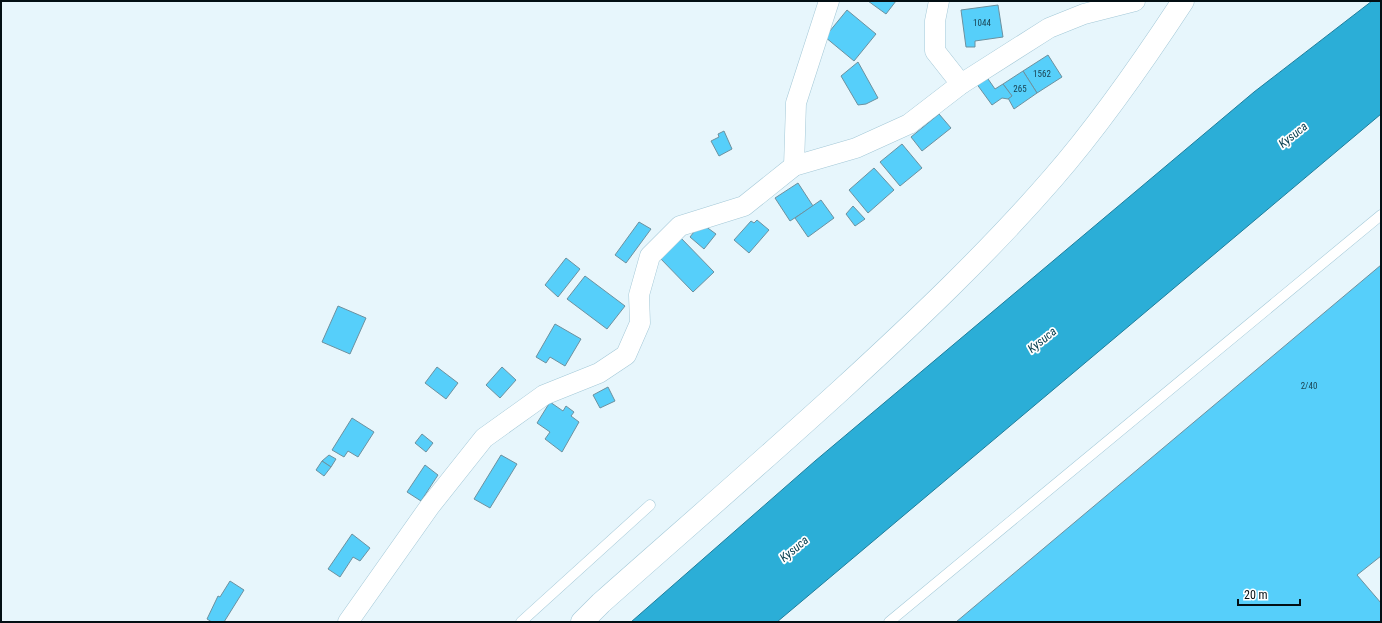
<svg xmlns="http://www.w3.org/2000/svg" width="1382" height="623" font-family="'Roboto Condensed',sans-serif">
	<rect width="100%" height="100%" fill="#e7f6fc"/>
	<path fill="#2baed7" stroke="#1f7e9c" d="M1372 1H1381V114L777 622H631L815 461 1254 92Z"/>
	<g fill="#56cffa" stroke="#6d919f">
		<path d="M868 1H896L886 14Z"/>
		<path d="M998 5 1003 37 975 41V47H966L961 10Z"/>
		<path d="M847 10 876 34 854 61 825 37Z"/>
		<path d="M1048 55 1062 77 1037 93 1023 71Z"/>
		<path d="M858 62 878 98 866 104 858 105 841 76Z"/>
		<path d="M1023 71 1037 93 1014 109 1008 98 1012 96 1003 84Z"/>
		<path d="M986 76 995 89 1003 84 1012 96 1008 99 1002 98 992 105 976 83Z"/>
		<path d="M939 114 951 128 922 151 911 137Z"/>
		<path d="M724 131 732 149 719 156 711 141 719 137 718 134Z"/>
		<path d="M902 144 922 168 900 186 880 162Z"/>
		<path d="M874 168 894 190 868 213 849 190Z"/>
		<path d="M798 183 813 206 790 221 775 198Z"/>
		<path d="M821 200 834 218 808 237 795 218Z"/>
		<path d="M853 206 865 219 855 226 846 214Z"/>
		<path d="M757 220 769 230 749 253 734 240 751 221 754 223Z"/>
		<path d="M639 222 651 229 626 263 615 255Z"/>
		<path d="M701 223 716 234 704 249 690 237Z"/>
		<path d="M679 236 714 272 693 292 659 257Z"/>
		<path d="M566 258 580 269 558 297 545 285Z"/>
		<path d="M1381 265V556L1357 575 1381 603V622H956Z"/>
		<path d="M585 276 625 306 607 329 567 299Z"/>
		<path d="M338 306 366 318 350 354 322 342Z"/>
		<path d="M555 324 581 339 565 366 550 357 546 363 536 357Z"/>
		<path d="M437 367 458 383 446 399 425 383Z"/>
		<path d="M502 367 516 380 500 398 486 385Z"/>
		<path d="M608 387 615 401 600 408 593 395Z"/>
		<path d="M550 402 563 411 566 406 574 412 571 416 579 422 562 452 545 439 550 432 537 423Z"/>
		<path d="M352 418 374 432 358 457 348 451 344 457 332 450Z"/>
		<path d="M422 434 433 443 426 452 415 443Z"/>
		<path d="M329 455 336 459 331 467 322 461Z"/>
		<path d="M501 455 517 464 490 508 474 499Z"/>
		<path d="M322 461 331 467 324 476 316 470Z"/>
		<path d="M425 465 438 475 421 501 407 492Z"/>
		<path d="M352 534 370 548 360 561 353 557 340 577 328 569Z"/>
		<path d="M230 581 244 590 224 622H212L207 619 218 596 220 597Z"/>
	</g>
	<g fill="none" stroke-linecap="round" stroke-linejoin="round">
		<defs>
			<g id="service">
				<path d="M521 622 650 505"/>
				<path d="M889 622 1381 215"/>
			</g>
			<g id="minor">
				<path d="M939 1 935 21V51L961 84"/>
				<path d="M794 166 796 103 829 1"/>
				<path d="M348 622 430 506 484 438 544 395 599 373 626 355 640 323 639 295 650 256 680 226 744 206 794 166 856 148 909 124 961 84 1049 28 1084 14 1135 1"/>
			</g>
			<path id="primary" d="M582 622 601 603C681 532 762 462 841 390 915 322 987 254 1053 178 1101 123 1143 62 1183 1"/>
		</defs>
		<use href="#service" stroke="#a3c8d7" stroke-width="11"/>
		<use href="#minor" stroke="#a3c8d7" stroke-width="21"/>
		<use href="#primary" stroke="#a3c8d7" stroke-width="23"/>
		<use href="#service" stroke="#fff" stroke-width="10"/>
		<use href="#minor" stroke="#fff" stroke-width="20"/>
		<use href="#primary" stroke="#fff" stroke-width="22"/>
	</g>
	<g text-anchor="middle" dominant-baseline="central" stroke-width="3.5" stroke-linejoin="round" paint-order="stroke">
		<g font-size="9" fill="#183f4e">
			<text x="982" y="23">1044</text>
			<text x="1042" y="74">1562</text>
			<text x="1020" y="89">265</text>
			<text x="1309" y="386">2/40</text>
		</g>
		<g font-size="12" font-style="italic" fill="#013a4b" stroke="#fff">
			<text transform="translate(1293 135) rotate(-39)">Kysuca</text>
			<text transform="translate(1042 340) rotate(-39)">Kysuca</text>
			<text transform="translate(794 549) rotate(-40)">Kysuca</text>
		</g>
	</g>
	<rect width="1382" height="623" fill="none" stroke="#030f14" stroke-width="4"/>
	<path d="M1238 599v6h62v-6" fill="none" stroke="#030f14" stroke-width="2"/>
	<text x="1244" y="599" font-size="12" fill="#030f14" stroke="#ffffff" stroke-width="3" paint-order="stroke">20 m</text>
</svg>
